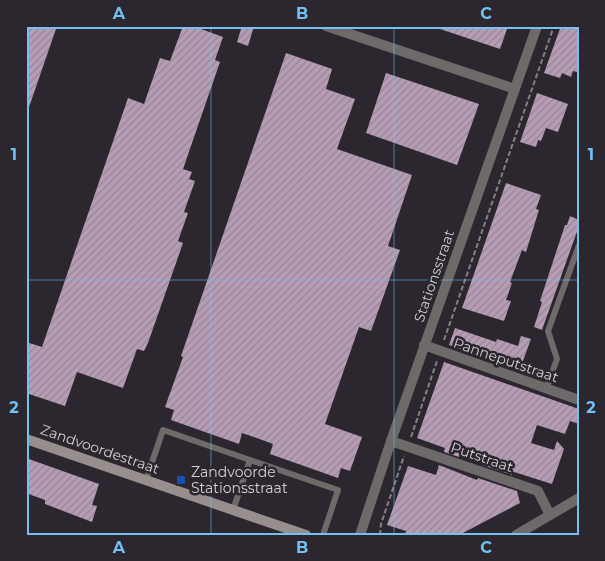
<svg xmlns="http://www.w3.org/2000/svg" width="605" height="561" font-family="Montserrat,sans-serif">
	<defs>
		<pattern id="building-hatch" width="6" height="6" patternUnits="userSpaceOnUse" patternTransform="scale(1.25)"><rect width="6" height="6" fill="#b69db4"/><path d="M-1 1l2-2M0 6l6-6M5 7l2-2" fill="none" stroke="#988597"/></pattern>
	</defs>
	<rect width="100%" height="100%" fill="#2c272f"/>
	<g fill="url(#building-hatch)">
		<path d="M26 26H57L28 110H26Z"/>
		<path d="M183 26H193L223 37 215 60 220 62 183 169 192 172 189 179 195 181 184 212 188 213 178 241 183 243 148 343 144 351 137 349 123 388 77 372 65 406 26 393V342L42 347 128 98 144 104 160 58 170 61Z"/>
		<path d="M242 26H254L248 46 237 42Z"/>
		<path d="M438 26H508L500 49 437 28Z"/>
		<path d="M561 26H579V68L577 72 573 71 571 77 562 73 560 78 544 73Z"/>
		<path d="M286 53 332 69 326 89 355 99 337 149 412 175 388 246 400 250 371 331 359 327 325 424 362 437 350 471 341 468 338 478 270 454 273 444 251 436 242 433 239 444 171 420 174 410 165 407 183 357 181 356Z"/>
		<path d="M386 73 479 104 457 165 366 133Z"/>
		<path d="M537 93 568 104 558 132 546 128 541 141 538 140 536 147 520 142Z"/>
		<path d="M506 183 541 195 536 209 539 210 538 213 526 252 522 250 510 282 512 283 506 300 511 301 504 321 462 308Z"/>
		<path d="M570 216 579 220V226L542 330 534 327 542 302 540 301 565 225H567Z"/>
		<path d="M455 328 496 342 497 339 518 346 521 336 531 339 520 369 449 345Z"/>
		<path d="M444 362 579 409V424L570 421 565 434 537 425 531 443 554 450 557 441 564 449 552 484 511 471 512 475 482 465 484 461 460 453 459 457 444 452 445 448 417 438Z"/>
		<path d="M26 458 99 484 92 505 97 506 92 522 45 504V500L26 493Z"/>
		<path d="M439 465 477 480 478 478 517 491 520 503 459 535H405L406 531 387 525 408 466 436 475Z"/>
	</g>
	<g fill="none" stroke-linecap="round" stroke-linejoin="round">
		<g stroke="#848086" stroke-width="2" stroke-dasharray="5 2.5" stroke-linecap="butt">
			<path d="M444 340 554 26"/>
			<path d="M411 437 437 361"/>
			<path d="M380 535 381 524 404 456"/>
		</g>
		<g stroke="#6f6a6a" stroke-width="6">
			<path d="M546 389 557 359 548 331 579 245"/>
			<path d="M146 480 163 430 250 460"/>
			<path d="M233 510 250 460 338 490 323 535"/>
		</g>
		<g stroke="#6f6a6a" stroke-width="10">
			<path d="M326 26 515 89"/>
			<path d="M424 345 579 400"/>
			<path d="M391 441 538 491 550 515"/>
			<path d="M360 535 391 441 537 26"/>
			<path d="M516 535 579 498"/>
		</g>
		<path stroke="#978e8e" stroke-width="10" d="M26 439 306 535"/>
	</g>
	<path fill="none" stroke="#71c1f4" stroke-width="1" stroke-opacity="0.55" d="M211 26V535M394 26V535M26 280H579"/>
	<rect fill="#1a4fb4" stroke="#2c272f" stroke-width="2" x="176" y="475" width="10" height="10" rx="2.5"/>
	<g text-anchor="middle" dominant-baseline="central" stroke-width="5" stroke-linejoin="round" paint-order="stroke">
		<g font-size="14" fill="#d3d0d5" stroke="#2c272f">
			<text transform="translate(434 276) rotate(-71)">Stationsstraat</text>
			<text transform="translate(506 360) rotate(19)">Panneputstraat</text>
			<text transform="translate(100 449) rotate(19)">Zandvoordestraat</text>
			<text transform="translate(482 457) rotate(19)">Putstraat</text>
		</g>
		<g font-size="14" fill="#d3d0d5" stroke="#2c272f" text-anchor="start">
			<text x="191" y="472">Zandvoorde<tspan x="191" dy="16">Stationsstraat</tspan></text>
		</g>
	</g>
	<rect width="605" height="561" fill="none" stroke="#2c272f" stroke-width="55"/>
	<rect x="28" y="28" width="550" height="506" fill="none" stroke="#71c1f4" stroke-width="2"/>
	<g font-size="16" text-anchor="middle" font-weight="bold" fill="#71c1f4">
		<text x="119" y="19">A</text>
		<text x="302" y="19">B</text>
		<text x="486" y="19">C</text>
		<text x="14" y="160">1</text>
		<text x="591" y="160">1</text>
		<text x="14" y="413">2</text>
		<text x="591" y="413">2</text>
		<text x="119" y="553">A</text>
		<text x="302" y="553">B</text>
		<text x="486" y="553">C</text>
	</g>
</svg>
